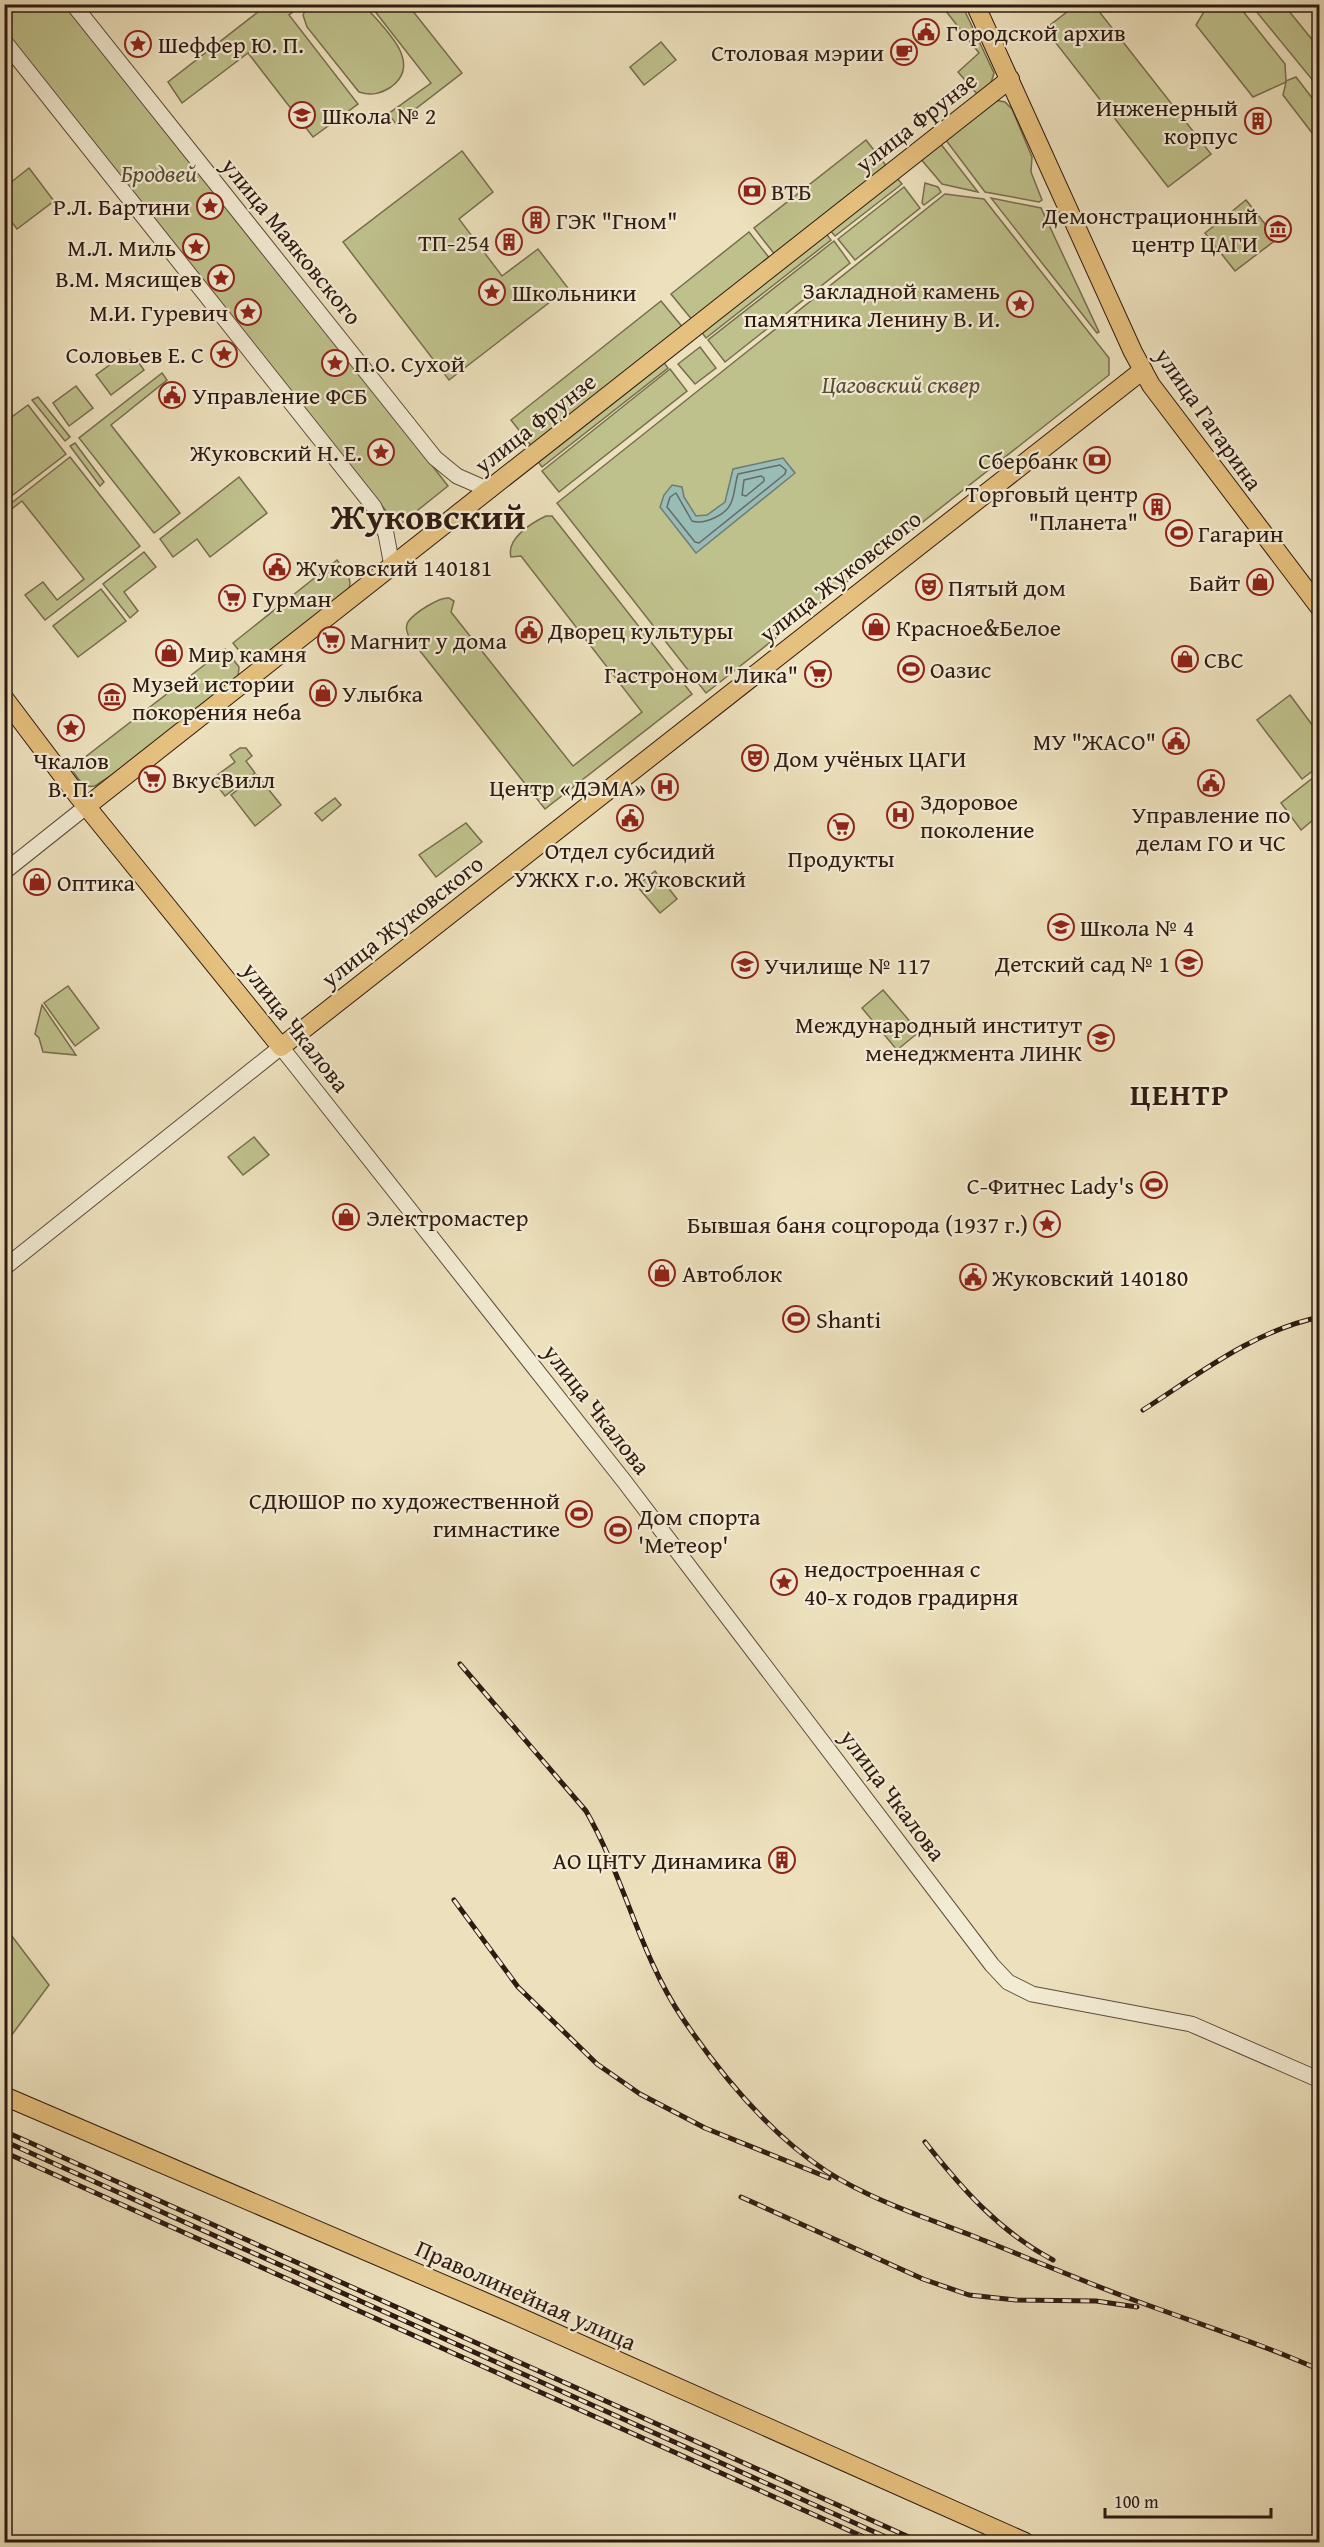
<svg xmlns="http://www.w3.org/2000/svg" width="1324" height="2547" font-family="'Gentium Book Plus',serif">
	<rect width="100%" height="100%" fill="#ede1bd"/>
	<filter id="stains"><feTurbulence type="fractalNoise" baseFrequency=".00333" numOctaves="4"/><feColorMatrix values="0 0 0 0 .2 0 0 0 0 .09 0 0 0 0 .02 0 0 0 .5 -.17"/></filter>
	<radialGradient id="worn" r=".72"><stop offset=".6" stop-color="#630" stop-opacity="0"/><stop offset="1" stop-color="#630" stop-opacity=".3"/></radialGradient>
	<g fill="#bfc18c" stroke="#776e4e" stroke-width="1.5">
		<path d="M5 5H64L321 323 448 486 398 526 5 31Z"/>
		<path d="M267 5H302L289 15 358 104 313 137 248 53 182 103 168 82Z"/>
		<path d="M308 5H364C382 27 425 62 391 87 380 94 371 96 359 92L307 27 303 15Z"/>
		<path d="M370 5H408L462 73 396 124 388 114 431 83Z"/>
		<path d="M941 5H962L994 73 991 83 977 94 958 72 979 53Z"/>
		<path d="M1076 5H1094L1211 154 1168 187 1045 29Z"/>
		<path d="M1208 5H1238L1285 64 1286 81 1296 77 1319 107V142L1283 95 1286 82 1253 97 1196 25Z"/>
		<path d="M1251 5H1284L1319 48V88Z"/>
		<path d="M661 42 676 60 644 85 630 67Z"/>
		<path d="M994 100 1005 102 1012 109 1032 157 1031 172 1042 200 1039 202 985 192 945 139Z"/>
		<path d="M866 140 888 168 776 256 754 228Z"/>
		<path d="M940 143 978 192 942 184 920 158Z"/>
		<path d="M462 151 493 192 459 219 502 276 538 249 568 288 449 380 343 242Z"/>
		<path d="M29 168 54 201 17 229 5 213V187Z"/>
		<path d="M896 177 902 184 835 236 829 229Z"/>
		<path d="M925 183 938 187 941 192 924 205 922 203Z"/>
		<path d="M904 187 920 208 855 260 838 239Z"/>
		<path d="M945 194 984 199 1109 358V375L706 693 557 503Z"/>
		<path d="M991 198 1041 208 1099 332 1097 333Z"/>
		<path d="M1246 200 1277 239 1235 271 1205 233Z"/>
		<path d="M749 232 771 260 693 321 671 294Z"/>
		<path d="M825 232 831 240 706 338 700 330Z"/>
		<path d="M834 241 850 263 725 362 708 340Z"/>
		<path d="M661 301 684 329 533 448 511 420Z"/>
		<path d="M700 347 716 368 695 384 678 364Z"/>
		<path d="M130 350 144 370 111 395 96 375Z"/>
		<path d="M662 360 668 368 542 467 536 459Z"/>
		<path d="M670 369 687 391 559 492 542 471Z"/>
		<path d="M162 373 167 380 111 425 180 513 154 533 79 438Z"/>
		<path d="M76 386 93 408 69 426 53 403Z"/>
		<path d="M38 397 70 437 65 441 32 400Z"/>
		<path d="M28 405 66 454 5 501V422Z"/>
		<path d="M75 443 104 482 100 486 70 446Z"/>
		<path d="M70 457 140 546 45 620 25 595 43 582 57 600 84 579 22 501 5 514V508Z"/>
		<path d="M239 477 267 513 210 557 197 539 173 557 160 539Z"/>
		<path d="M546 516H552L556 521 692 694 545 809 409 637C407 632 405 627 408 622 414 613 439 597 449 598L454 601 451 612 573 766 642 712 521 556 511 557C506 539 531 523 546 516Z"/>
		<path d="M144 552 156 567 124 592 138 611 130 618 103 584Z"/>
		<path d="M337 560C345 571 355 580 347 593L254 663 244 657 233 643Z"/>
		<path d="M101 589 126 621 78 657 53 626Z"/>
		<path d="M225 649 239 667 238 677 133 761 95 786C83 789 77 777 71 768Z"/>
		<path d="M1290 695 1319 734V766L1302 779 1257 720Z"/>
		<path d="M240 748H246L252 756 246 761 255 773 225 796 212 779 235 762 230 755Z"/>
		<path d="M1319 773V815L1301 830 1281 803Z"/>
		<path d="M257 775 281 805 255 826 231 795Z"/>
		<path d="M335 798 341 805 322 821 315 813Z"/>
		<path d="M466 823 482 842 436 877 419 855Z"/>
		<path d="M655 871 677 899 660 913 637 886Z"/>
		<path d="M68 986 99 1028 75 1046 44 1003Z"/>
		<path d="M883 990 919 1032 897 1050 862 1008Z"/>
		<path d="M42 1005 76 1055 43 1052 39 1038 35 1034Z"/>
		<path d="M254 1137 269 1155 243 1175 228 1157Z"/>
		<path d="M5 1927 49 1985 5 2044H4Z"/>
	</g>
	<path fill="#9abcb6" stroke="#6f7b74" stroke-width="1.5" d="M783 458 795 473 696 553 660 507 664 495 672 485 682 487 684 497 696 516 707 515 725 502 733 469Z"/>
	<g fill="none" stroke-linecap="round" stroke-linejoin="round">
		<g stroke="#646b64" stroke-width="1.5">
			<path d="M780 465 786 470 785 474 699 543 695 542 667 507 670 497 676 493 692 521C704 525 726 515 731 503 735 494 735 483 738 474Z"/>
			<path d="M761 476 764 478V481L746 496 742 495 744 480Z"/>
		</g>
		<defs>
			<g id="minor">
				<path d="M73 4 435 458 457 476 489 490"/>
				<path d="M4 41 374 507 386 534 392 566"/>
				<path d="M4 872 87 806"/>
				<path d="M4 1268 281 1047 624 1481 992 1965 1008 1982 1032 1994 1191 2024 1320 2080"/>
			</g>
			<g id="major">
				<path d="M975 4 1133 352 1151 385 1320 608"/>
				<path d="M4 698 78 796 281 1047 1143 370"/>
				<path d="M87 806 1010 79"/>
				<path d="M4 2096 506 2311 1025 2542"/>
			</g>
		</defs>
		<use href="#minor" stroke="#5e4c3c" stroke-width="17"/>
		<use href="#major" stroke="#2f1a11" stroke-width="20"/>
		<use href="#minor" stroke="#f3ecd4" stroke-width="15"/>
		<use href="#major" stroke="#e6c07e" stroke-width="18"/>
		<defs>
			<g id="rail">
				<path d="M1143 1410C1199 1374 1253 1331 1320 1317"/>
				<path d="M460 1664 586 1811C624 1877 640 1956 683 2019 721 2075 769 2133 826 2171 871 2200 924 2217 973 2236 1023 2256 1073 2277 1123 2296 1189 2321 1256 2341 1320 2370"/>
				<path d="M454 1900 518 1987 597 2064 640 2094 705 2128 829 2178"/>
				<path d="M4 2131 920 2542"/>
				<path d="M4 2141 897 2542"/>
				<path d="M925 2142C962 2189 1000 2232 1053 2260"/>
				<path d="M4 2152 875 2542"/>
				<path d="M741 2197 923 2279 969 2295 1016 2300 1096 2301 1137 2307"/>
			</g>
		</defs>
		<use href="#rail" stroke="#2f1a11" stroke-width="5"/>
		<use href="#rail" stroke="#f3ecd4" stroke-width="3" stroke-dasharray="9" stroke-linecap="butt"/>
	</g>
	<defs>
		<symbol id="civic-ring" viewBox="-11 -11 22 22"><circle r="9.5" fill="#f3ecd4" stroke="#8f2418" stroke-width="1.5"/><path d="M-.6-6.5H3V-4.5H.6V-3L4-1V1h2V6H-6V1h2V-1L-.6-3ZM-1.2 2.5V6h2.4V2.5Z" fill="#8f2418"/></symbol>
		<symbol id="sight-ring" viewBox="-11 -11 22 22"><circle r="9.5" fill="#f3ecd4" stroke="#8f2418" stroke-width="1.5"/><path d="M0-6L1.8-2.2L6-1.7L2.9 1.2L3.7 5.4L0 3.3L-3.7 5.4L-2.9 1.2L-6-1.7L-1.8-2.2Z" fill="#8f2418"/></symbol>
		<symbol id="cafe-ring" viewBox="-11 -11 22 22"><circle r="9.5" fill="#f3ecd4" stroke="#8f2418" stroke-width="1.5"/><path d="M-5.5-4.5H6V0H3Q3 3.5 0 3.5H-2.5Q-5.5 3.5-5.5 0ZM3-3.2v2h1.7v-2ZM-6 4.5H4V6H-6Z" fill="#8f2418"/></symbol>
		<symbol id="school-ring" viewBox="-11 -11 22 22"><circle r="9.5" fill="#f3ecd4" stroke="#8f2418" stroke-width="1.5"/><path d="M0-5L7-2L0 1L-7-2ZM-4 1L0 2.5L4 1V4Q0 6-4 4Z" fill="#8f2418"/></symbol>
		<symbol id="building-ring" viewBox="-11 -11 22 22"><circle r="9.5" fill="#f3ecd4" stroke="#8f2418" stroke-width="1.5"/><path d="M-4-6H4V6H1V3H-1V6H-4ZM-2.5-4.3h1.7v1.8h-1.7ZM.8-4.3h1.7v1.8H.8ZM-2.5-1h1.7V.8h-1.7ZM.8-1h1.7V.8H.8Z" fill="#8f2418"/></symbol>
		<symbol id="bank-ring" viewBox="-11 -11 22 22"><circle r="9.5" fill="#f3ecd4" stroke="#8f2418" stroke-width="1.5"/><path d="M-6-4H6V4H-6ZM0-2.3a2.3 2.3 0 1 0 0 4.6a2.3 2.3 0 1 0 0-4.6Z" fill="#8f2418"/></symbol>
		<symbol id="museum-ring" viewBox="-11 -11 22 22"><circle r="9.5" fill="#f3ecd4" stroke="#8f2418" stroke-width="1.5"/><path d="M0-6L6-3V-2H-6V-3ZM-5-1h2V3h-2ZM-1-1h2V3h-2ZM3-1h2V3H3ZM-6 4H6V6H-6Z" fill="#8f2418"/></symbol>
		<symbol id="stadium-ring" viewBox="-11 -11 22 22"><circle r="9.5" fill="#f3ecd4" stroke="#8f2418" stroke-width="1.5"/><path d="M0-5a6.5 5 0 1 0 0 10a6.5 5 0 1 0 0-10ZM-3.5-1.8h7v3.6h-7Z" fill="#8f2418"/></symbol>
		<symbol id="shop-ring" viewBox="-11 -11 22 22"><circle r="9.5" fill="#f3ecd4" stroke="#8f2418" stroke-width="1.5"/><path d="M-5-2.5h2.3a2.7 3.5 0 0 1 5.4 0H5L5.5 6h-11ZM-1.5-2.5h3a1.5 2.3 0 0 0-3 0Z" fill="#8f2418"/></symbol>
		<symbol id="theatre-ring" viewBox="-11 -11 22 22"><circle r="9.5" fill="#f3ecd4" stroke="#8f2418" stroke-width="1.5"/><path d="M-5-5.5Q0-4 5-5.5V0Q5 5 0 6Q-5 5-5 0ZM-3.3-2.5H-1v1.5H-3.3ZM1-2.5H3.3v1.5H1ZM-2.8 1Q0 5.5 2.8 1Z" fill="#8f2418"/></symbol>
		<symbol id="supermarket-ring" viewBox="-11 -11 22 22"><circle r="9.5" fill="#f3ecd4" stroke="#8f2418" stroke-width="1.5"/><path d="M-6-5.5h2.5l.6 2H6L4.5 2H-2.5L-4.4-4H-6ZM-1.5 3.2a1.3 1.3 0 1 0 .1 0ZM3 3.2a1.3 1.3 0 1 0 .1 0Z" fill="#8f2418"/></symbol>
		<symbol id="hospital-ring" viewBox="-11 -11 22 22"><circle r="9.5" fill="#f3ecd4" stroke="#8f2418" stroke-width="1.5"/><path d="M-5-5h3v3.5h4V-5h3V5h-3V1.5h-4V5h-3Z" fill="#8f2418"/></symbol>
		<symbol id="university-ring" viewBox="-11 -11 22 22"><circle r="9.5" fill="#f3ecd4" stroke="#8f2418" stroke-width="1.5"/><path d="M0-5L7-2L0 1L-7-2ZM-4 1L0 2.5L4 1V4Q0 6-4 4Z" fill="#8f2418"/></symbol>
	</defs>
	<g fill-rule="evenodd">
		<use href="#civic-ring" x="911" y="17" width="30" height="30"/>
		<use href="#sight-ring" x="123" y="29" width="30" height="30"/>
		<use href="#cafe-ring" x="889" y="37" width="30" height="30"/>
		<use href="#school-ring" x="287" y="100" width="30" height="30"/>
		<use href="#building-ring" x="1243" y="106" width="30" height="30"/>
		<use href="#bank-ring" x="737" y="176" width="30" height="30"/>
		<use href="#sight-ring" x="195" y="191" width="30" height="30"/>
		<use href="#building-ring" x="521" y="205" width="30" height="30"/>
		<use href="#museum-ring" x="1263" y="214" width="30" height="30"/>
		<use href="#building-ring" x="494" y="227" width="30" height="30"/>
		<use href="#sight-ring" x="181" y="232" width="30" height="30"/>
		<use href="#sight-ring" x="206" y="263" width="30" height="30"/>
		<use href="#sight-ring" x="477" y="277" width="30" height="30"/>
		<use href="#sight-ring" x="1005" y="289" width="30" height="30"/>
		<use href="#sight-ring" x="233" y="297" width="30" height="30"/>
		<use href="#sight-ring" x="209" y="339" width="30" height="30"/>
		<use href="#sight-ring" x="320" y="348" width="30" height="30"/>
		<use href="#civic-ring" x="157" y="380" width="30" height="30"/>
		<use href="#sight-ring" x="366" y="437" width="30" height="30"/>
		<use href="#bank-ring" x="1082" y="445" width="30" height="30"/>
		<use href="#building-ring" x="1142" y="492" width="30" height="30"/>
		<use href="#stadium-ring" x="1164" y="518" width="30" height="30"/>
		<use href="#civic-ring" x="262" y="552" width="30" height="30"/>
		<use href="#shop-ring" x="1245" y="567" width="30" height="30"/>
		<use href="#theatre-ring" x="914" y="572" width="30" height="30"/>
		<use href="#supermarket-ring" x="217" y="583" width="30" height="30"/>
		<use href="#shop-ring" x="861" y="612" width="30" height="30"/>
		<use href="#civic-ring" x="514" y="615" width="30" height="30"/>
		<use href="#supermarket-ring" x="316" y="625" width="30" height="30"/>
		<use href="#shop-ring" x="154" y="638" width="30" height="30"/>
		<use href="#shop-ring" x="1170" y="644" width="30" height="30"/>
		<use href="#stadium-ring" x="896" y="654" width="30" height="30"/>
		<use href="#supermarket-ring" x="803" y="659" width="30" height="30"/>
		<use href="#shop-ring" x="308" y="678" width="30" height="30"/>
		<use href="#museum-ring" x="97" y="682" width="30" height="30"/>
		<use href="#sight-ring" x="56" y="713" width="30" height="30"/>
		<use href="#civic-ring" x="1161" y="726" width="30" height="30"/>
		<use href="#theatre-ring" x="740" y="743" width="30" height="30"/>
		<use href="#supermarket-ring" x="137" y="764" width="30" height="30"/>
		<use href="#civic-ring" x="1196" y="768" width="30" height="30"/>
		<use href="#hospital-ring" x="650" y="772" width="30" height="30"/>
		<use href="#hospital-ring" x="885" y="800" width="30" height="30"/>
		<use href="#civic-ring" x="615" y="803" width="30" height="30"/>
		<use href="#supermarket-ring" x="826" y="812" width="30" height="30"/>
		<use href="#shop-ring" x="22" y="867" width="30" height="30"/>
		<use href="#school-ring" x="1046" y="912" width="30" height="30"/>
		<use href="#school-ring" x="1174" y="948" width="30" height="30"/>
		<use href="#university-ring" x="730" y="950" width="30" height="30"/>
		<use href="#university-ring" x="1086" y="1023" width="30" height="30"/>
		<use href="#stadium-ring" x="1139" y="1170" width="30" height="30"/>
		<use href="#shop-ring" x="331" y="1202" width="30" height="30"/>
		<use href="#sight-ring" x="1032" y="1209" width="30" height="30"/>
		<use href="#shop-ring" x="647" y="1258" width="30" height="30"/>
		<use href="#civic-ring" x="958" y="1262" width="30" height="30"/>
		<use href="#stadium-ring" x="781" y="1304" width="30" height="30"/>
		<use href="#stadium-ring" x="564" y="1499" width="30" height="30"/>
		<use href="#stadium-ring" x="603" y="1515" width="30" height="30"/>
		<use href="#sight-ring" x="769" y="1567" width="30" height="30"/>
		<use href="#building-ring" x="767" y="1845" width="30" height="30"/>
	</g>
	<g text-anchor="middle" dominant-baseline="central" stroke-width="4.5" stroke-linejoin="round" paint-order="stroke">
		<g font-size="24" fill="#2f1a11" stroke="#f3ecd4" text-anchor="start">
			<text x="946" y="32">Городской архив</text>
			<text x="158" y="44">Шеффер Ю. П.</text>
			<text x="884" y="52" text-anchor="end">Столовая мэрии</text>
			<text x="1238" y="107" text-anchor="end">Инженерный<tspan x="1238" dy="28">корпус</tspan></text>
			<text x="322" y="115">Школа № 2</text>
			<text x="771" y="191">ВТБ</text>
			<text x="190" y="206" text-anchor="end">Р.Л. Бартини</text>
			<text x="1258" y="215" text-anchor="end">Демонстрационный<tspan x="1258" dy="28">центр ЦАГИ</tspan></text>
			<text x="556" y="220">ГЭК "Гном"</text>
			<text x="490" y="242" text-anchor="end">ТП-254</text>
			<text x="176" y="247" text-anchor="end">М.Л. Миль</text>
			<text x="202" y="278" text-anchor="end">В.М. Мясищев</text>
			<text x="1000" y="290" text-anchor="end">Закладной камень<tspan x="1000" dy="28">памятника Ленину В. И.</tspan></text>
			<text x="512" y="292">Школьники</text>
			<text x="228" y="312" text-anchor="end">М.И. Гуревич</text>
			<text x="204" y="354" text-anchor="end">Соловьев Е. С</text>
			<text x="354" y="363">П.О. Сухой</text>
			<text x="192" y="395">Управление ФСБ</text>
			<text x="362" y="452" text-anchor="end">Жуковский Н. Е.</text>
			<text x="1078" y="460" text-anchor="end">Сбербанк</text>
			<text x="1138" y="493" text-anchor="end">Торговый центр<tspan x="1138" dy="28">"Планета"</tspan></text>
			<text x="1198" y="533">Гагарин</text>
			<text x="296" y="567">Жуковский 140181</text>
			<text x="1240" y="582" text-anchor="end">Байт</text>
			<text x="948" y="587">Пятый дом</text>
			<text x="252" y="598">Гурман</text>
			<text x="896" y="627">Красное&amp;Белое</text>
			<text x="548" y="630">Дворец культуры</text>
			<text x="350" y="640">Магнит у дома</text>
			<text x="188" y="653">Мир камня</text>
			<text x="1204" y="659">СВС</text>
			<text x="930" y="669">Оазис</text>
			<text x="798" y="674" text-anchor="end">Гастроном "Лика"</text>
			<text x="132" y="683">Музей истории<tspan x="132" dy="28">покорения неба</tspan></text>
			<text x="342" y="693">Улыбка</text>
			<text x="1156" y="741" text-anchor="end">МУ "ЖАСО"</text>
			<text x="774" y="758">Дом учёных ЦАГИ</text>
			<text x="71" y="760" text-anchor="middle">Чкалов<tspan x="71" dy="28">В. П.</tspan></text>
			<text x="172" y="779">ВкусВилл</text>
			<text x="646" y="787" text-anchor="end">Центр «ДЭМА»</text>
			<text x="920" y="801">Здоровое<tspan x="920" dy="28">поколение</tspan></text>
			<text x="1211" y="814" text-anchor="middle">Управление по<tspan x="1211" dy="28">делам ГО и ЧС</tspan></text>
			<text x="630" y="850" text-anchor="middle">Отдел субсидий<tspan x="630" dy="28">УЖКХ г.о. Жуковский</tspan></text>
			<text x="841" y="858" text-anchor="middle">Продукты</text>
			<text x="57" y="882">Оптика</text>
			<text x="1080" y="927">Школа № 4</text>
			<text x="1170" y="963" text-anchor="end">Детский сад № 1</text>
			<text x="764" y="965">Училище № 117</text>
			<text x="1082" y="1024" text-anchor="end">Международный институт<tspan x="1082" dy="28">менеджмента ЛИНК</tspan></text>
			<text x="1134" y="1185" text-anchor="end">С-Фитнес Lady's</text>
			<text x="366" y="1217">Электромастер</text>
			<text x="1028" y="1224" text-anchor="end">Бывшая баня соцгорода (1937 г.)</text>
			<text x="682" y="1273">Автоблок</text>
			<text x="992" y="1277">Жуковский 140180</text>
			<text x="816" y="1319">Shanti</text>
			<text x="560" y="1500" text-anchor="end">СДЮШОР по художественной<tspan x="560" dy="28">гимнастике</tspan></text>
			<text x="638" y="1516">Дом спорта<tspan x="638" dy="28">'Метеор'</tspan></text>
			<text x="804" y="1568">недостроенная с<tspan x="804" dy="28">40-х годов градирня</tspan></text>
			<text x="762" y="1860" text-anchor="end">АО ЦНТУ Динамика</text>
		</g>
		<g font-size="24" fill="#2f1a11" stroke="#f3ecd4">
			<text transform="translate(916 122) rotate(-38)">улица Фрунзе</text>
			<text transform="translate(292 241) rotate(51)">улица Маяковского</text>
			<text transform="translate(1209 419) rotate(55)">улица Гагарина</text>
			<text transform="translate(535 423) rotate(-38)">улица Фрунзе</text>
			<text transform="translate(840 576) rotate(-38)">улица Жуковского</text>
			<text transform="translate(402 921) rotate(-38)">улица Жуковского</text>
			<text transform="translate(296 1027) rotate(52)">улица Чкалова</text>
			<text transform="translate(597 1409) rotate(52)">улица Чкалова</text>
			<text transform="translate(893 1795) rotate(53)">улица Чкалова</text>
			<text transform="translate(526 2295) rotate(24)">Праволинейная улица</text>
		</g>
		<g font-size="24" font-style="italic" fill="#5a4c36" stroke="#f3ecd4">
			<text x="159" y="173">Бродвей</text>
			<text x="901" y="384">Цаговский сквер</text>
		</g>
		<g font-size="30" font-weight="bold" letter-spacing="1.5" fill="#2f1a11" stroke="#f3ecd4">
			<text x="1180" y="1094">ЦЕНТР</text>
		</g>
		<g font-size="36" font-weight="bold" fill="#2f1a11" stroke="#f3ecd4">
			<text x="428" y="515">Жуковский</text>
		</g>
	</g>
	<rect width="1324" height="2547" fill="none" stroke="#ede1bd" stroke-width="24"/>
	<rect x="6" y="6" width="1312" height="2535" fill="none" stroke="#2f1a11" stroke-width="3"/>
	<rect x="12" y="12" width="1300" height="2523" fill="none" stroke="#2f1a11" stroke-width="1.5"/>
	<path d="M1105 2508v9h166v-9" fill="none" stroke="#2f1a11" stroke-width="3"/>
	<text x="1114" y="2508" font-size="18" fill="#2f1a11" stroke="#f3ecd4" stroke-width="4.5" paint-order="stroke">100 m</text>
	<rect width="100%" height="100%" filter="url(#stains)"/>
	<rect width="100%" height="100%" fill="url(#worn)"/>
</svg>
